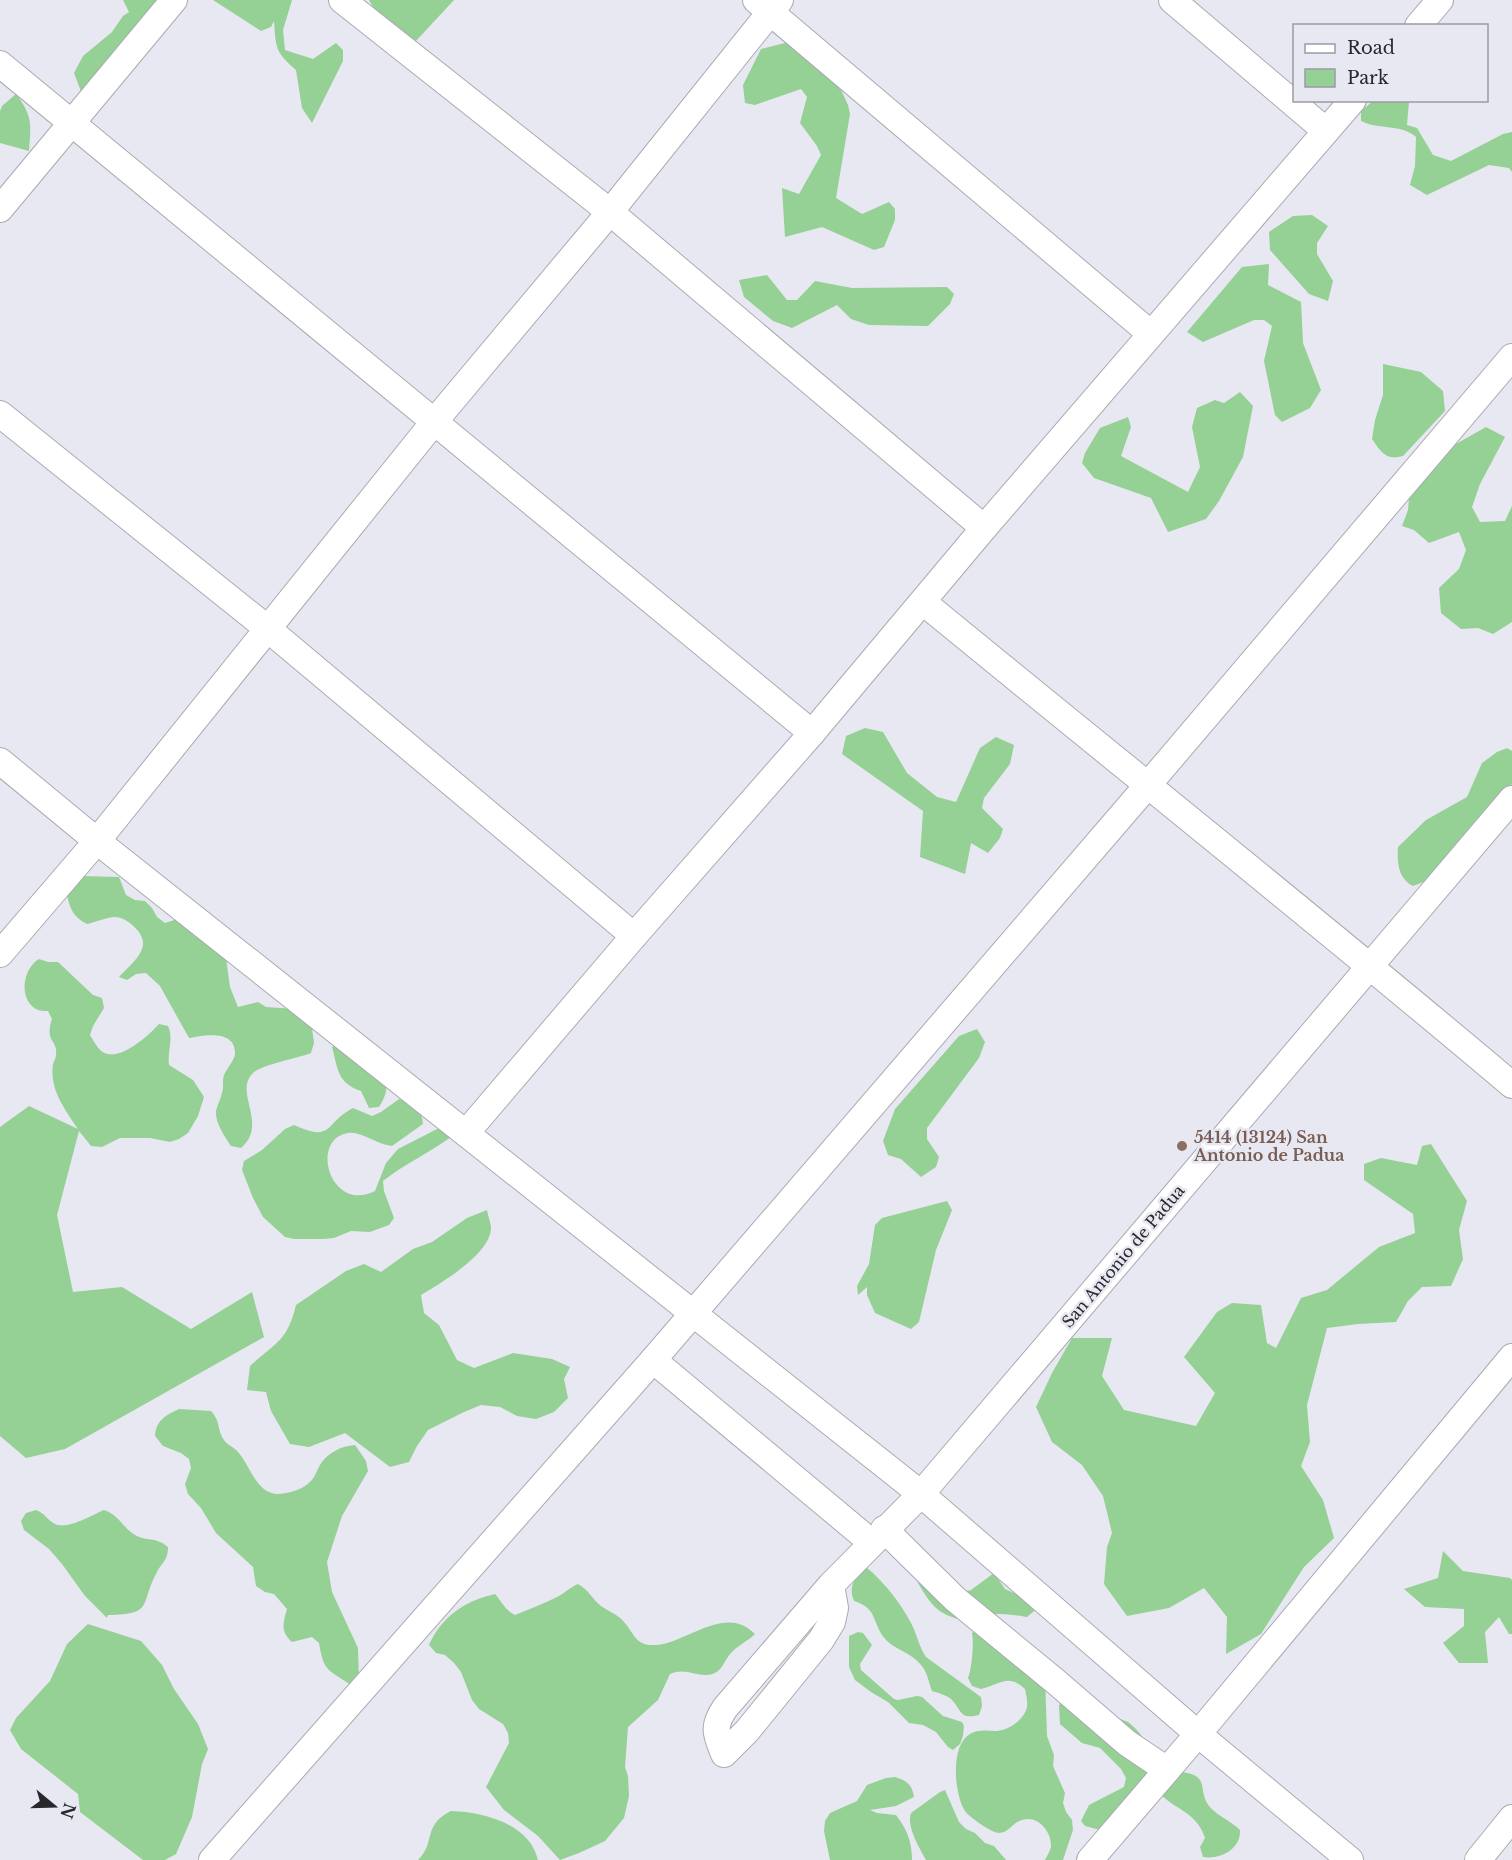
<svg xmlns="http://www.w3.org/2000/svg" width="1512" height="1860" font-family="'Libre Baskerville',serif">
	<rect width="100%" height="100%" fill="#e8e8f2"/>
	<g fill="#95d095">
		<path d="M123 0H162L82 94 74 73 83 56 112 32 123 16 129 12Z"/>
		<path d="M213 0H292L283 30 285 50 313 59 336 43 343 50V61L312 123 302 108 296 70C275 52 276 48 274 21L271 27 261 31Z"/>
		<path d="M369 0H454L415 42 376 13Z"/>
		<path d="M789 42 831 68 848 105 850 114 836 198 862 214 889 202 895 209V220L884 247 874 250 822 227 785 237 782 188 799 194 821 155 817 146 800 123 807 97 801 89 755 105 745 103 743 85 761 49Z"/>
		<path d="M16 94C33 116 31 125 29 151L0 143V111L2 106Z"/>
		<path d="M1373 101H1409L1407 125 1417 128 1433 155 1451 161 1503 134 1512 132V172L1509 168 1489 165 1427 195 1410 185 1415 166 1416 137C1402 124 1379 130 1361 121V111Z"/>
		<path d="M1312 215 1328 226 1317 243V254L1333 281 1328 301 1309 294 1270 250 1269 232 1293 216Z"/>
		<path d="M1269 264 1268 285 1301 302 1303 343 1321 390 1310 408 1282 422 1275 415 1264 361 1272 326 1264 320H1254L1203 342 1187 332 1242 267Z"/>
		<path d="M767 275 787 300H797L815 281 852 288 947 287 954 294 950 304 928 326 869 325 851 319 837 305 792 328 773 321 744 297 739 280Z"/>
		<path d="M1383 364 1421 372 1443 391 1445 411 1403 456C1386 461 1381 452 1372 439L1375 420 1383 395Z"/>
		<path d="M1240 392 1253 406 1243 457 1219 501 1206 519 1168 532 1151 498 1094 478 1082 463 1085 453 1100 428 1128 417 1131 427 1121 456 1188 492 1200 467 1192 427 1197 408 1215 400 1224 403Z"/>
		<path d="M1486 427 1505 437 1480 484 1472 507 1480 522 1505 521 1512 506V622L1493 634 1478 628 1461 629 1441 613 1439 588 1459 569 1466 550 1459 532 1429 543 1414 530 1402 526 1408 510 1409 498 1440 453Z"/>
		<path d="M865 728 883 732 907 773 937 797 956 802 980 748 996 737 1014 745 1010 764 984 798 982 808 1003 829 1000 838 988 853 971 843 965 874 920 857 923 811 842 754 846 736Z"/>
		<path d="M1507 748 1512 751V784L1426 881 1413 886C1398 878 1397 863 1398 847L1426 820 1467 797 1482 763 1497 752Z"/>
		<path d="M81 876 119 877 126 895 135 900 145 901 152 908 157 917 165 923 184 917 226 958 230 987 238 1007 258 1002 266 1007 295 1009 311 1021 314 1043 311 1053C298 1058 261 1065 253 1073 233 1092 269 1124 241 1148L231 1146C225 1137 215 1123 216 1111 217 1105 221 1099 222 1093 224 1087 222 1081 224 1075 227 1068 234 1061 235 1054 236 1029 204 1035 189 1038L160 986 146 973 136 974 127 980 119 977C135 960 157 945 131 924 126 920 121 917 114 917 105 918 95 922 87 924 74 918 69 908 67 894L72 886 81 881Z"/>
		<path d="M39 959 48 962H58L93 995 102 998 104 1008 93 1026 90 1035C93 1040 97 1047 101 1051 118 1064 148 1036 159 1024L168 1026C174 1039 167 1051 169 1065L193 1080 204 1097 198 1116 188 1133 179 1139 170 1142 150 1138H120L102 1147 91 1146 79 1131 57 1215 73 1292 122 1287 191 1329 252 1292 264 1337 65 1449 26 1458 0 1436V1127L29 1106 78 1129C65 1110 49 1089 53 1064 54 1061 56 1058 56 1055 58 1039 44 1043 52 1019L48 1011C45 1011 41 1011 38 1010 18 1001 22 969 39 959Z"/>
		<path d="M977 1029 985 1042 979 1058 927 1128V1139L939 1157 936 1167 921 1177 901 1159 888 1155 883 1141 895 1109 959 1036Z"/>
		<path d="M338 1043C347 1050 381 1072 385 1080 389 1089 384 1099 379 1107L369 1108 361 1091C337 1083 338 1069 332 1047Z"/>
		<path d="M399 1099C412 1105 422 1108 423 1124L392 1146C377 1145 362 1131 348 1133 309 1139 330 1214 375 1191L386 1163 398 1149 443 1126 454 1135C431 1152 406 1163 383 1181L384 1191 394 1218 389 1225 370 1232 351 1231 334 1238 323 1239H294L285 1237 263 1217 253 1198 242 1170 244 1161 262 1150 285 1129 294 1125C334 1143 324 1123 353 1108L372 1116 381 1112Z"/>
		<path d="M1431 1144 1467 1201 1459 1230 1463 1259 1451 1286 1422 1287 1408 1301 1396 1322 1358 1324 1327 1328 1307 1405 1310 1442 1301 1466 1323 1500 1334 1538 1304 1567 1261 1634 1226 1654 1227 1617 1204 1588 1169 1608 1127 1616 1104 1584 1107 1547 1112 1533 1103 1496 1082 1465 1052 1442 1036 1407 1052 1373 1072 1338H1112L1102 1376 1124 1410 1196 1426 1215 1393 1184 1357 1217 1312 1232 1303 1261 1305 1267 1343 1276 1348 1301 1298 1327 1290 1379 1247 1415 1233 1413 1214 1364 1180V1164L1381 1158 1417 1165 1422 1146Z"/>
		<path d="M947 1201 952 1210 936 1250 919 1322 911 1329 875 1313 867 1295V1287L858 1295 857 1286 869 1264 875 1225 882 1218Z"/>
		<path d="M487 1210C488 1216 491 1223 491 1229 489 1255 441 1283 421 1295L424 1313 439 1325 457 1360 474 1368 513 1353 552 1359 570 1367 564 1379 568 1398 554 1412 536 1419 517 1416 500 1407 481 1405 464 1412 428 1430 417 1446 409 1462 390 1467 345 1433 309 1447 290 1444 271 1411 266 1392 247 1390 250 1366C276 1342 287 1342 296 1305L346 1271 364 1264 381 1272 413 1249 432 1242 467 1218Z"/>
		<path d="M179 1409 211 1411C221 1422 217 1430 224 1440 227 1445 234 1447 238 1452 250 1465 256 1493 277 1494 288 1494 304 1489 311 1481 315 1477 317 1470 320 1465 327 1453 341 1446 355 1445L366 1461 368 1471 342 1516 327 1562 332 1592 358 1648 359 1680 352 1686C329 1669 324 1674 319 1643L312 1637 292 1642C280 1631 283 1623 287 1609L274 1594 265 1592 256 1586 253 1567 216 1533 201 1508 188 1494 185 1484 191 1468 189 1459 181 1453 163 1446 155 1436C156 1421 165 1415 179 1409Z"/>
		<path d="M36 1510C46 1514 46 1519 55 1524 68 1530 92 1515 104 1510 119 1515 123 1528 135 1535 147 1542 155 1536 168 1547 168 1560 163 1561 157 1572 139 1605 155 1614 108 1615L107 1618 85 1596 62 1564 49 1549 24 1530 21 1521 26 1513Z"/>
		<path d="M1443 1551 1463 1571 1510 1578 1512 1580V1634H1509L1499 1617 1485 1632 1488 1663H1459L1443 1643 1464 1626V1609L1425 1607 1404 1589 1438 1578Z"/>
		<path d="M866 1567C884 1582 900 1602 911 1623 917 1634 919 1647 926 1657L981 1697 982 1706 979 1715C959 1720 962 1710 951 1699 946 1695 938 1693 932 1691 928 1681 928 1673 921 1665 912 1653 896 1650 886 1640 871 1623 879 1609 854 1601 848 1585 855 1579 866 1567Z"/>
		<path d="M994 1573 1005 1589 1036 1603 1034 1611 1027 1617C1000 1613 995 1611 969 1623 939 1613 935 1612 918 1583L921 1574 962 1592 971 1590Z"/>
		<path d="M578 1584C589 1590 592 1599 601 1606 608 1611 619 1615 624 1622 635 1634 635 1646 655 1645 686 1644 725 1603 755 1634 748 1641 740 1644 733 1651 723 1660 723 1675 706 1675 692 1675 685 1668 670 1674L658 1700 628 1727 625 1767 628 1776 629 1796 624 1818 605 1841 579 1853 560 1860 538 1836 504 1810 486 1787 509 1743 508 1733 503 1724 479 1709 472 1700 461 1672 454 1663 445 1655 436 1653 429 1645C442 1616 465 1601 495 1594 502 1602 505 1610 515 1615 529 1609 543 1604 557 1597 565 1593 569 1588 578 1584Z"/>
		<path d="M88 1624 141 1641 162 1665 174 1689 198 1724 208 1749 202 1764 192 1817 176 1854 165 1860H143L80 1812 78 1794 21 1749 10 1730 16 1718 50 1681 67 1644Z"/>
		<path d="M978 1627 1045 1677 1047 1736 1054 1755 1053 1766 1065 1793 1063 1803 1066 1812 1072 1820 1073 1830 1063 1860H1045C1047 1856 1050 1851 1051 1847 1052 1832 1038 1815 1022 1820 1013 1822 1009 1833 999 1833 992 1833 969 1817 965 1811 954 1794 950 1745 970 1734 978 1729 987 1731 997 1731 1009 1730 1024 1720 1027 1707 1028 1702 1026 1694 1025 1689 1008 1673 1001 1684 981 1689L972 1686 968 1678C972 1668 974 1643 972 1633Z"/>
		<path d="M858 1632 863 1633 872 1645 860 1664 861 1670 894 1699 898 1700 917 1696 922 1697 943 1716 962 1722 964 1726 963 1736 960 1744 953 1750 948 1747 936 1732 923 1725 909 1723 888 1702 871 1692 855 1680 849 1667V1636Z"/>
		<path d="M1067 1699 1128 1722C1148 1738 1148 1749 1153 1773L1104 1831 1085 1826 1081 1821 1089 1805 1124 1787 1126 1778 1121 1769 1100 1748 1082 1743 1060 1724 1059 1705Z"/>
		<path d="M1181 1772C1211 1775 1197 1790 1209 1806 1216 1815 1231 1821 1240 1830 1241 1849 1221 1860 1203 1857L1200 1847 1205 1838C1197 1812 1175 1810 1158 1792Z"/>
		<path d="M895 1777C907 1781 912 1784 914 1797L896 1806 870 1810 877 1813 896 1815C907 1829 912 1842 912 1860H830L824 1831 825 1821 830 1813 857 1801 867 1785 886 1778Z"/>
		<path d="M945 1790 959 1822 966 1829 975 1833 985 1843 994 1846 1006 1860H926C920 1849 906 1826 911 1813L940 1792Z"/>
		<path d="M451 1811C484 1812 530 1824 538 1860H418C436 1843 422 1825 451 1811Z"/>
	</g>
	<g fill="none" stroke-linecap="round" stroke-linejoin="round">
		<defs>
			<g id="street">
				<path d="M342 0 610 212 984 528"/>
				<path d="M756 0 1151 334"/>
				<path d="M1172 0 1326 131"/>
				<path d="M1418 26 1440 0"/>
				<path d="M0 64 812 733"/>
				<path d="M0 209 174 0"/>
				<path d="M0 414 268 629 634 936"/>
				<path d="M923 602C1119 763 1318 921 1512 1085"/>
				<path d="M0 761 97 841 921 1494 1198 1734 1350 1860"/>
				<path d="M0 954 97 841 434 422 610 212 780 0"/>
				<path d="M466 1133 634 936 812 733 984 528 1353 100"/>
				<path d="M653 1360 871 1542"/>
				<path d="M884 1529 955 1599 1055 1681 1127 1743 1167 1770"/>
				<path d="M831 1585 835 1608 832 1622 821 1640 747 1731 724 1754C716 1734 712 1727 725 1708L831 1585 921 1494 1512 799"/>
				<path d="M212 1860 653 1360 1147 786 1512 357"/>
				<path d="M1090 1860 1198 1734 1512 1357"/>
				<path d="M1478 1860 1512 1818"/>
			</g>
		</defs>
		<use href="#street" stroke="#aaaab3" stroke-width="28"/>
		<use href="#street" stroke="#fff" stroke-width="26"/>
	</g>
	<circle fill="#8d6e63" stroke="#e8e8f2" stroke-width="2" cx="1182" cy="1146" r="6"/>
	<g text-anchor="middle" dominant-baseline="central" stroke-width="5" stroke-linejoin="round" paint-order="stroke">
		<g font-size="16" font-weight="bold" fill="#785e54" stroke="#e8e8f2" text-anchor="start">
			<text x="1194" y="1137">5414 (13124) San<tspan x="1194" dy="18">Antonio de Padua</tspan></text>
		</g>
		<g font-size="16" fill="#28282c" stroke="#e8e8f2">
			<text transform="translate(1123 1256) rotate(-50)">San Antonio de Padua</text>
		</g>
	</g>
	<rect x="1293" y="24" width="195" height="78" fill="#e8e8f2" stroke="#9b9ba3" stroke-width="1.5"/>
	<rect x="1305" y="44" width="30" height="9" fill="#ffffff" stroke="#9b9ba3" stroke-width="1.5"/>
	<text x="1347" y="54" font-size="18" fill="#28282c">Road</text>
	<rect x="1305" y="69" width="30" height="18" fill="#95d095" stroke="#9b9ba3" stroke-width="1.5"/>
	<text x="1347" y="84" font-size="18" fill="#28282c">Park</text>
	<g transform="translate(54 1806) rotate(109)" stroke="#e8e8f2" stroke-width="4.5" paint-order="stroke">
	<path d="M0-4.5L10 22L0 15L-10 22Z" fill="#28282c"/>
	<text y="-9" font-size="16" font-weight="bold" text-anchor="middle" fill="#28282c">N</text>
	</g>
</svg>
